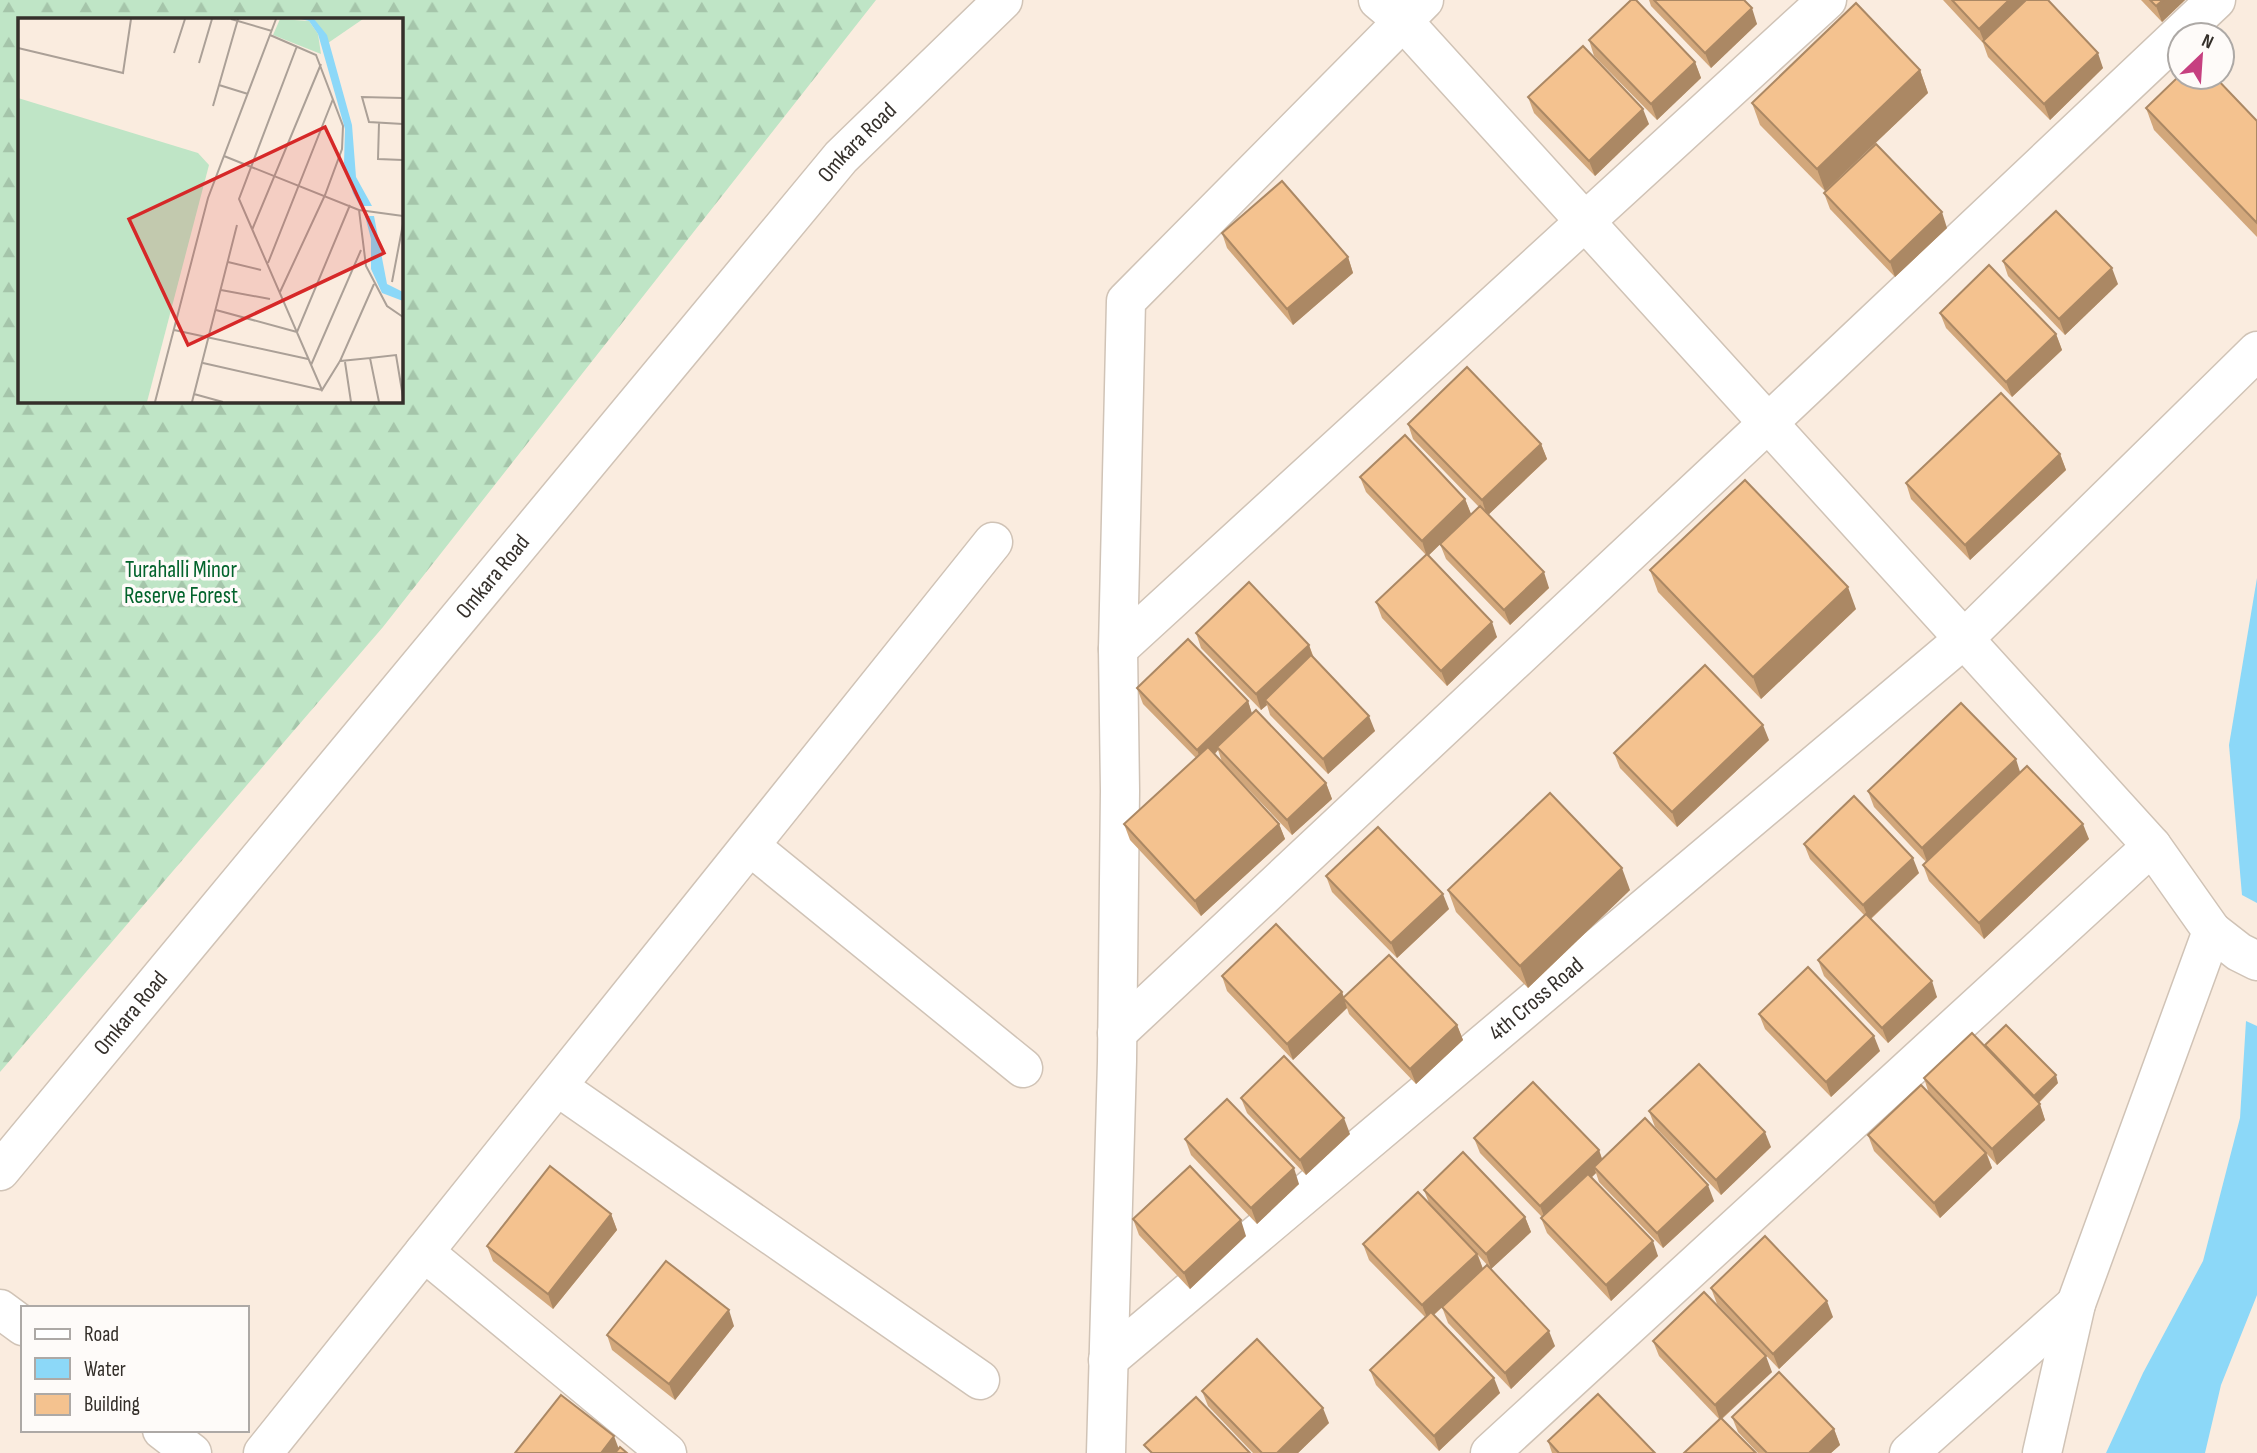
<svg xmlns="http://www.w3.org/2000/svg" width="2257" height="1453" font-family="'Sofia Sans Condensed',sans-serif">
	<defs>
		<pattern id="forest-firs" width="22" height="20" patternUnits="userSpaceOnUse" patternTransform="scale(1.75)"><rect width="22" height="20" fill="#bfe5c6"/><path d="M5 1l3.5 6h-7zM16 11l3.5 6h-7z" fill="#a5c5aa"/></pattern>
	</defs>
	<rect width="100%" height="100%" fill="#faecdf"/>
	<path fill="url(#forest-firs)" fill-rule="evenodd" d="M0 0H876L383 627 0 1072ZM19 19H401V401H19Z"/>
	<g fill="#8cd8f8">
		<path d="M2257 578V903L2242 895 2229 745Z"/>
		<path d="M2246 1021 2257 1026V1295L2221 1385 2205 1453H2106L2143 1373 2203 1261 2240 1118Z"/>
	</g>
	<g fill="none" stroke-linecap="round" stroke-linejoin="round">
		<defs>
			<g id="minor">
				<path d="M1378 0 1403 21 2152 846 2212 931 2076 1304 2042 1453"/>
				<path d="M1118 649 1827 0"/>
				<path d="M750 846 1023 1068"/>
				<path d="M2212 931 2239 952 2257 961"/>
				<path d="M1117 1033 1768 423 2216 0"/>
				<path d="M558 1087 980 1380"/>
				<path id="s1" d="M0 1171 841 157 1003 0"/>
				<path d="M424 1252 667 1453"/>
				<path d="M0 1309 23 1326"/>
				<path id="s2" d="M1108 1360 1964 639 2257 351"/>
				<path d="M162 1430 192 1453"/>
				<path d="M263 1453 993 542"/>
				<path d="M1106 1453 1117 1061 1120 791 1118 649 1126 301 1424 0"/>
				<path d="M1490 1453 2152 846"/>
				<path d="M1909 1453 2076 1304"/>
			</g>
		</defs>
		<use href="#minor" stroke="#d0c3b6" stroke-width="41"/>
		<use href="#minor" stroke="#fff" stroke-width="38"/>
	</g>
	<g fill="#d2a77b" fill-rule="evenodd">
		<path d="M1649 0H1744L1757 24 1711 68 1651 6Z"/>
		<path d="M1943 0H2048L2103 68 2050 120 1988 57 1983 43Z"/>
		<path d="M2141 0H2185L2162 22Z"/>
		<path d="M1589 40 1695 62 1701 78 1657 120 1594 56Z"/>
		<path d="M1920 70 1928 93 1825 191 1760 125 1752 103Z"/>
		<path d="M1528 97 1649 124 1595 176 1534 113Z"/>
		<path d="M2146 108 2257 121V237L2154 130Z"/>
		<path d="M1824 193 1947 228 1895 277 1830 209Z"/>
		<path d="M1222 233 1348 257 1353 273 1293 325 1227 248Z"/>
		<path d="M2003 261 2118 284 2065 335 2008 276Z"/>
		<path d="M1940 313 2056 334 2062 350 2012 397 1946 328Z"/>
		<path d="M1408 424 1541 444 1547 459 1488 515 1549 588 1510 625 1446 559 1440 544 1479 507 1413 439Z"/>
		<path d="M2060 454 2066 470 1970 560 1911 499 1906 483Z"/>
		<path d="M1360 477 1465 499 1471 514 1428 556 1497 637 1447 686 1382 618 1376 602 1426 555 1366 492Z"/>
		<path d="M1650 570 1856 609 1761 699 1658 592Z"/>
		<path d="M1196 633 1309 645 1314 658 1375 731 1328 774 1270 715 1267 705 1261 710 1201 648Z"/>
		<path d="M1137 688 1248 701 1252 714 1326 783 1332 799 1292 835 1224 764 1279 824 1285 839 1201 916 1130 840 1124 824 1196 758 1143 704ZM1218 750 1222 762 1215 754Z"/>
		<path d="M1769 740 1677 827 1620 768 1614 753Z"/>
		<path d="M2021 772 2089 839 1984 939 1929 881 1923 865 1926 862 1874 807 1868 791Z"/>
		<path d="M1804 844 1919 873 1871 919 1937 997 1888 1043 1824 976 1818 960 1865 916 1810 859Z"/>
		<path d="M1326 876 1449 909 1397 958 1332 892Z"/>
		<path d="M1448 890H1630L1528 988 1456 912Z"/>
		<path d="M1222 976 1342 992 1344 997 1457 1025 1463 1040 1416 1084 1349 1014 1347 1008 1293 1060 1227 991Z"/>
		<path d="M1759 1014 1880 1051 1831 1097 1765 1029Z"/>
		<path d="M1985 1045 2058 1083 2039 1103 2045 1120 1997 1165 1987 1154 1992 1168 1940 1218 1874 1151 1868 1135 1929 1094 1924 1078 1987 1049Z"/>
		<path d="M1241 1098 1350 1134 1306 1175 1247 1113Z"/>
		<path d="M1649 1111 1771 1147 1721 1195 1655 1127Z"/>
		<path d="M1474 1138 1599 1150 1602 1159 1714 1201 1663 1248 1599 1182 1596 1173 1591 1178 1658 1256 1611 1301 1547 1233 1541 1218 1542 1217 1480 1153Z"/>
		<path d="M1185 1139 1299 1184 1257 1224 1191 1155Z"/>
		<path d="M1424 1190 1525 1217 1531 1232 1491 1269 1478 1255 1483 1269 1434 1315 1500 1393 1439 1451 1376 1385 1370 1370 1425 1317 1369 1260 1363 1244 1429 1203Z"/>
		<path d="M611 1214 617 1230 553 1309 493 1261 487 1246Z"/>
		<path d="M1133 1219 1246 1236 1190 1289 1139 1235Z"/>
		<path d="M1711 1288 1833 1317 1779 1369 1717 1304Z"/>
		<path d="M1442 1307 1555 1346 1511 1389 1448 1323Z"/>
		<path d="M734 1326 675 1400 612 1350 607 1335Z"/>
		<path d="M1653 1341 1772 1372 1722 1419H1719L1659 1356Z"/>
		<path d="M1202 1391 1329 1423 1298 1453H1253L1208 1406Z"/>
		<path d="M1732 1417 1834 1429 1840 1445 1831 1453H1758L1738 1432Z"/>
		<path d="M1548 1441 1655 1453H1552Z"/>
	</g>
	<g fill="#ab8864">
		<path d="M2009 0H2031L1985 44 1979 29Z"/>
		<path d="M2163 0H2185L2162 22 2156 6Z"/>
		<path d="M1752 8 1757 24 1711 68 1705 53Z"/>
		<path d="M2098 53 2103 68 2050 120 2044 104Z"/>
		<path d="M1695 62 1701 78 1657 120 1651 104Z"/>
		<path d="M1920 70 1928 93 1825 191 1817 169Z"/>
		<path d="M1643 109 1649 124 1595 176 1589 161Z"/>
		<path d="M1942 212 1947 228 1895 277 1890 262Z"/>
		<path d="M1348 257 1353 273 1293 325 1287 309Z"/>
		<path d="M2112 268 2118 284 2065 335 2059 319Z"/>
		<path d="M2056 334 2062 350 2012 397 2006 382Z"/>
		<path d="M1541 444 1547 459 1487 516 1482 500Z"/>
		<path d="M2060 454 2066 470 1970 560 1965 545Z"/>
		<path d="M1465 499 1471 514 1427 557 1422 541Z"/>
		<path d="M1544 572 1549 588 1510 625 1504 610Z"/>
		<path d="M1848 587 1856 609 1761 699 1753 677Z"/>
		<path d="M1492 622 1497 637 1447 686 1441 671Z"/>
		<path d="M1309 645 1314 660 1265 700 1267 705 1261 710 1256 694Z"/>
		<path d="M1248 701 1253 717 1217 747 1218 750 1203 765 1197 750Z"/>
		<path d="M1369 716 1375 731 1328 774 1323 759Z"/>
		<path d="M1763 725 1769 740 1677 827 1672 812Z"/>
		<path d="M2016 759 2021 775 1928 864 1922 848Z"/>
		<path d="M1326 783 1332 799 1292 835 1287 820Z"/>
		<path d="M1279 824 1285 839 1201 916 1195 901Z"/>
		<path d="M2083 824 2089 839 1984 939 1979 923Z"/>
		<path d="M1913 858 1919 873 1869 920 1863 905Z"/>
		<path d="M1622 868 1630 890 1528 988 1520 966Z"/>
		<path d="M1443 894 1449 909 1397 958 1391 943Z"/>
		<path d="M1932 981 1937 997 1888 1043 1882 1028Z"/>
		<path d="M1342 992 1347 1008 1293 1060 1287 1044Z"/>
		<path d="M1457 1025 1463 1040 1416 1084 1410 1069Z"/>
		<path d="M1874 1036 1880 1051 1831 1097 1826 1082Z"/>
		<path d="M2056 1075 2058 1083 2037 1104 2034 1096Z"/>
		<path d="M2040 1104 2045 1120 1997 1165 1992 1149Z"/>
		<path d="M1344 1118 1350 1134 1306 1175 1300 1160Z"/>
		<path d="M1765 1132 1771 1147 1721 1195 1716 1180Z"/>
		<path d="M1599 1150 1604 1165 1594 1167 1596 1173 1546 1221 1540 1206Z"/>
		<path d="M1986 1153 1992 1168 1940 1218 1934 1203Z"/>
		<path d="M1294 1168 1299 1184 1257 1224 1251 1208Z"/>
		<path d="M1708 1185 1714 1201 1663 1248 1657 1233Z"/>
		<path d="M611 1214 617 1230 553 1309 548 1294Z"/>
		<path d="M1525 1217 1531 1232 1491 1269 1486 1254Z"/>
		<path d="M1241 1220 1246 1236 1190 1289 1184 1273Z"/>
		<path d="M1653 1241 1658 1256 1611 1301 1606 1285Z"/>
		<path d="M1477 1254 1483 1269 1428 1320 1422 1305Z"/>
		<path d="M1827 1301 1833 1317 1779 1369 1773 1354Z"/>
		<path d="M729 1310 734 1326 675 1400 669 1384Z"/>
		<path d="M1549 1331 1555 1346 1511 1389 1505 1373Z"/>
		<path d="M1766 1356 1772 1372 1720 1420 1715 1405Z"/>
		<path d="M1494 1378 1500 1393 1439 1451 1434 1436Z"/>
		<path d="M1323 1408 1329 1423 1298 1453H1277Z"/>
		<path d="M1834 1429 1840 1445 1831 1453H1809Z"/>
		<path d="M614 1436 620 1452 619 1453H601Z"/>
	</g>
	<g fill="#f4c28f" stroke="#ab8864" stroke-width="2">
		<path d="M1631 0H1636L1695 62 1651 104 1589 40Z"/>
		<path d="M1654 0H1744L1752 8 1705 53Z"/>
		<path d="M1952 0H2009L1979 29Z"/>
		<path d="M2026 0H2048L2098 53 2044 104 1983 41Z"/>
		<path d="M2150 0H2163L2156 6Z"/>
		<path d="M1856 3 1920 70 1817 169 1752 103Z"/>
		<path d="M1583 46 1643 109 1589 161 1528 97Z"/>
		<path d="M2180 75V77H2215L2257 121V223L2146 108Z"/>
		<path d="M1876 144 1942 212 1890 262 1824 193Z"/>
		<path d="M1282 181 1348 257 1287 309 1222 233Z"/>
		<path d="M2056 211 2112 268 2059 319 2003 261Z"/>
		<path d="M1989 265 2056 334 2006 382 1940 313Z"/>
		<path d="M1467 367 1541 444 1482 500 1408 424Z"/>
		<path d="M2001 393 2060 454 1965 545 1906 483Z"/>
		<path d="M1405 435 1465 499 1422 541 1360 477Z"/>
		<path d="M1745 480 1848 587 1753 677 1650 570Z"/>
		<path d="M1480 506 1544 572 1504 610 1440 544Z"/>
		<path d="M1427 554 1492 622 1441 671 1376 602Z"/>
		<path d="M1249 582 1309 645 1256 694 1196 633Z"/>
		<path d="M1188 639 1248 701 1197 750 1137 688Z"/>
		<path d="M1311 655 1369 716 1323 759 1265 700Z"/>
		<path d="M1705 665 1763 725 1672 812 1614 753Z"/>
		<path d="M1961 703 2016 759 1922 848 1868 791Z"/>
		<path d="M1256 710 1326 783 1287 820 1217 747Z"/>
		<path d="M1208 747 1279 824 1195 901 1124 824Z"/>
		<path d="M2027 766 2083 824 1979 923 1923 865Z"/>
		<path d="M1550 793 1622 868 1520 966 1448 890Z"/>
		<path d="M1854 796 1913 858 1863 905 1804 844Z"/>
		<path d="M1378 827 1443 894 1391 943 1326 876Z"/>
		<path d="M1866 914 1932 981 1882 1028 1818 960Z"/>
		<path d="M1276 924 1342 992 1287 1044 1222 976Z"/>
		<path d="M1389 955 1457 1025 1410 1069 1343 998Z"/>
		<path d="M1808 967 1874 1036 1826 1082 1759 1014Z"/>
		<path d="M2006 1025 2056 1075 2034 1096 1985 1045Z"/>
		<path d="M1972 1033 2040 1104 1992 1149 1924 1078Z"/>
		<path d="M1284 1056 1344 1118 1300 1160 1241 1098Z"/>
		<path d="M1699 1064 1765 1132 1716 1180 1649 1111Z"/>
		<path d="M1533 1082 1599 1150 1540 1206 1474 1138Z"/>
		<path d="M1921 1085 1986 1153 1934 1203 1868 1135Z"/>
		<path d="M1227 1099 1294 1168 1251 1208 1185 1139Z"/>
		<path d="M1645 1118 1708 1185 1657 1233 1594 1167Z"/>
		<path d="M1463 1152 1525 1217 1486 1254 1424 1190Z"/>
		<path d="M550 1166 611 1214 548 1294 487 1246Z"/>
		<path d="M1190 1166 1241 1220 1184 1273 1133 1219Z"/>
		<path d="M1588 1174 1653 1241 1606 1285 1541 1218Z"/>
		<path d="M1418 1192 1477 1254 1422 1305 1363 1244Z"/>
		<path d="M1765 1236 1827 1301 1773 1354 1711 1288Z"/>
		<path d="M666 1261 729 1310 669 1384 607 1335Z"/>
		<path d="M1487 1265 1549 1331 1505 1373 1442 1307Z"/>
		<path d="M1704 1292 1766 1356 1715 1405 1653 1341Z"/>
		<path d="M1431 1312 1494 1378 1434 1436 1370 1370Z"/>
		<path d="M1257 1339 1323 1408 1277 1453H1262L1202 1391Z"/>
		<path d="M1779 1372 1834 1429 1809 1453H1767L1732 1417Z"/>
		<path d="M1598 1394 1655 1453H1559L1548 1441Z"/>
		<path d="M561 1395 614 1436 601 1453H515Z"/>
		<path d="M1196 1397 1250 1453H1152L1144 1445Z"/>
		<path d="M1721 1418 1756 1453H1684Z"/>
		<path d="M620 1447 627 1453H615Z"/>
	</g>
	<g text-anchor="middle" dominant-baseline="central" stroke-width="7" stroke-linejoin="round" paint-order="stroke">
		<g font-size="23" fill="#342f2a" stroke="#fefbf9">
			<text stroke="none"><textPath href="#s1" startOffset="1339">Omkara Road</textPath></text>
			<text stroke="none"><textPath href="#s1" startOffset="772">Omkara Road</textPath></text>
			<text stroke="none"><textPath href="#s2" startOffset="560">4th Cross Road</textPath></text>
			<text stroke="none"><textPath href="#s1" startOffset="205">Omkara Road</textPath></text>
		</g>
		<g font-size="23" fill="#03632c" stroke="#fefbf9">
			<text x="181" y="570">Turahalli Minor<tspan x="181" dy="26">Reserve Forest</tspan></text>
		</g>
	</g>
	<g transform="translate(18 18)">
		<rect width="385" height="385" fill="#faecdf"/>
		<path d="M296 1H345L310 25Z" fill="#bfe5c6"/>
		<path d="M0 80 180 135 191 147 129 384H0Z" fill="#bfe5c6"/>
		<path d="M262 1 291 3 300 16 303 36 255 17Z" fill="#bfe5c6"/>
		<path d="M283 1H296L309 17 334 107 338 159 354 188H342L335 175 326 145 327 111 300 16 291 3ZM347 198H356L369 266 385 274V283L364 275 353 251V221Z" fill="#8cd8f8"/>
		<path fill="none" stroke="#aba097" stroke-width="2" d="M213 1 254 13M252 17 298 37 325 108 324 131 307 177 262 274M279 28 221 181 304 372 322 343M0 30 105 55 113 1M156 35 167 1M181 45 194 1M201 67 230 76M385 80 344 79 351 104 385 106M195 88 220 1M361 105 360 141 385 142M206 138 341 192 348 248 369 288 385 299M341 192 385 198M234 212 303 46M210 244 243 252M250 245 315 81M374 264 385 206M356 266 322 343 352 340 361 384M203 272 252 281M198 292 279 314 332 187M156 312 290 341M352 340 378 337 385 379M327 344 333 384M185 345 304 372M293 347 343 232M176 376 205 384M137 384 190 180 258 1M174 384 219 207"/>
		<path fill="#d62828" fill-opacity="0.15" stroke="#d62828" stroke-width="3.5" d="M307 109 366 235 170 327 111 201Z"/>
		<rect width="385" height="385" fill="none" stroke="#342f2a" stroke-width="3.5"/>
	</g>
	<rect x="21" y="1306" width="228" height="126" fill="#fefbf9" stroke="#ada9a6" stroke-width="2"/>
	<rect x="35" y="1329" width="35" height="10" fill="#ffffff" stroke="#ada9a6" stroke-width="2"/>
	<text x="84" y="1341" font-size="21" fill="#342f2a">Road</text>
	<rect x="35" y="1358" width="35" height="21" fill="#8cd8f8" stroke="#ada9a6" stroke-width="2"/>
	<text x="84" y="1376" font-size="21" fill="#342f2a">Water</text>
	<rect x="35" y="1394" width="35" height="21" fill="#f4c28f" stroke="#ada9a6" stroke-width="2"/>
	<text x="84" y="1411" font-size="21" fill="#342f2a">Building</text>
	<g transform="translate(2201 56) rotate(25)"><circle r="33" fill="#fefbf9" stroke="#ada9a6" stroke-width="2"/>
	<path d="M0-5L12 26L0 18L-12 26Z" fill="#c64080"/>
	<text y="-10" font-size="19" font-weight="bold" text-anchor="middle" fill="#342f2a">N</text>
	</g>
</svg>
